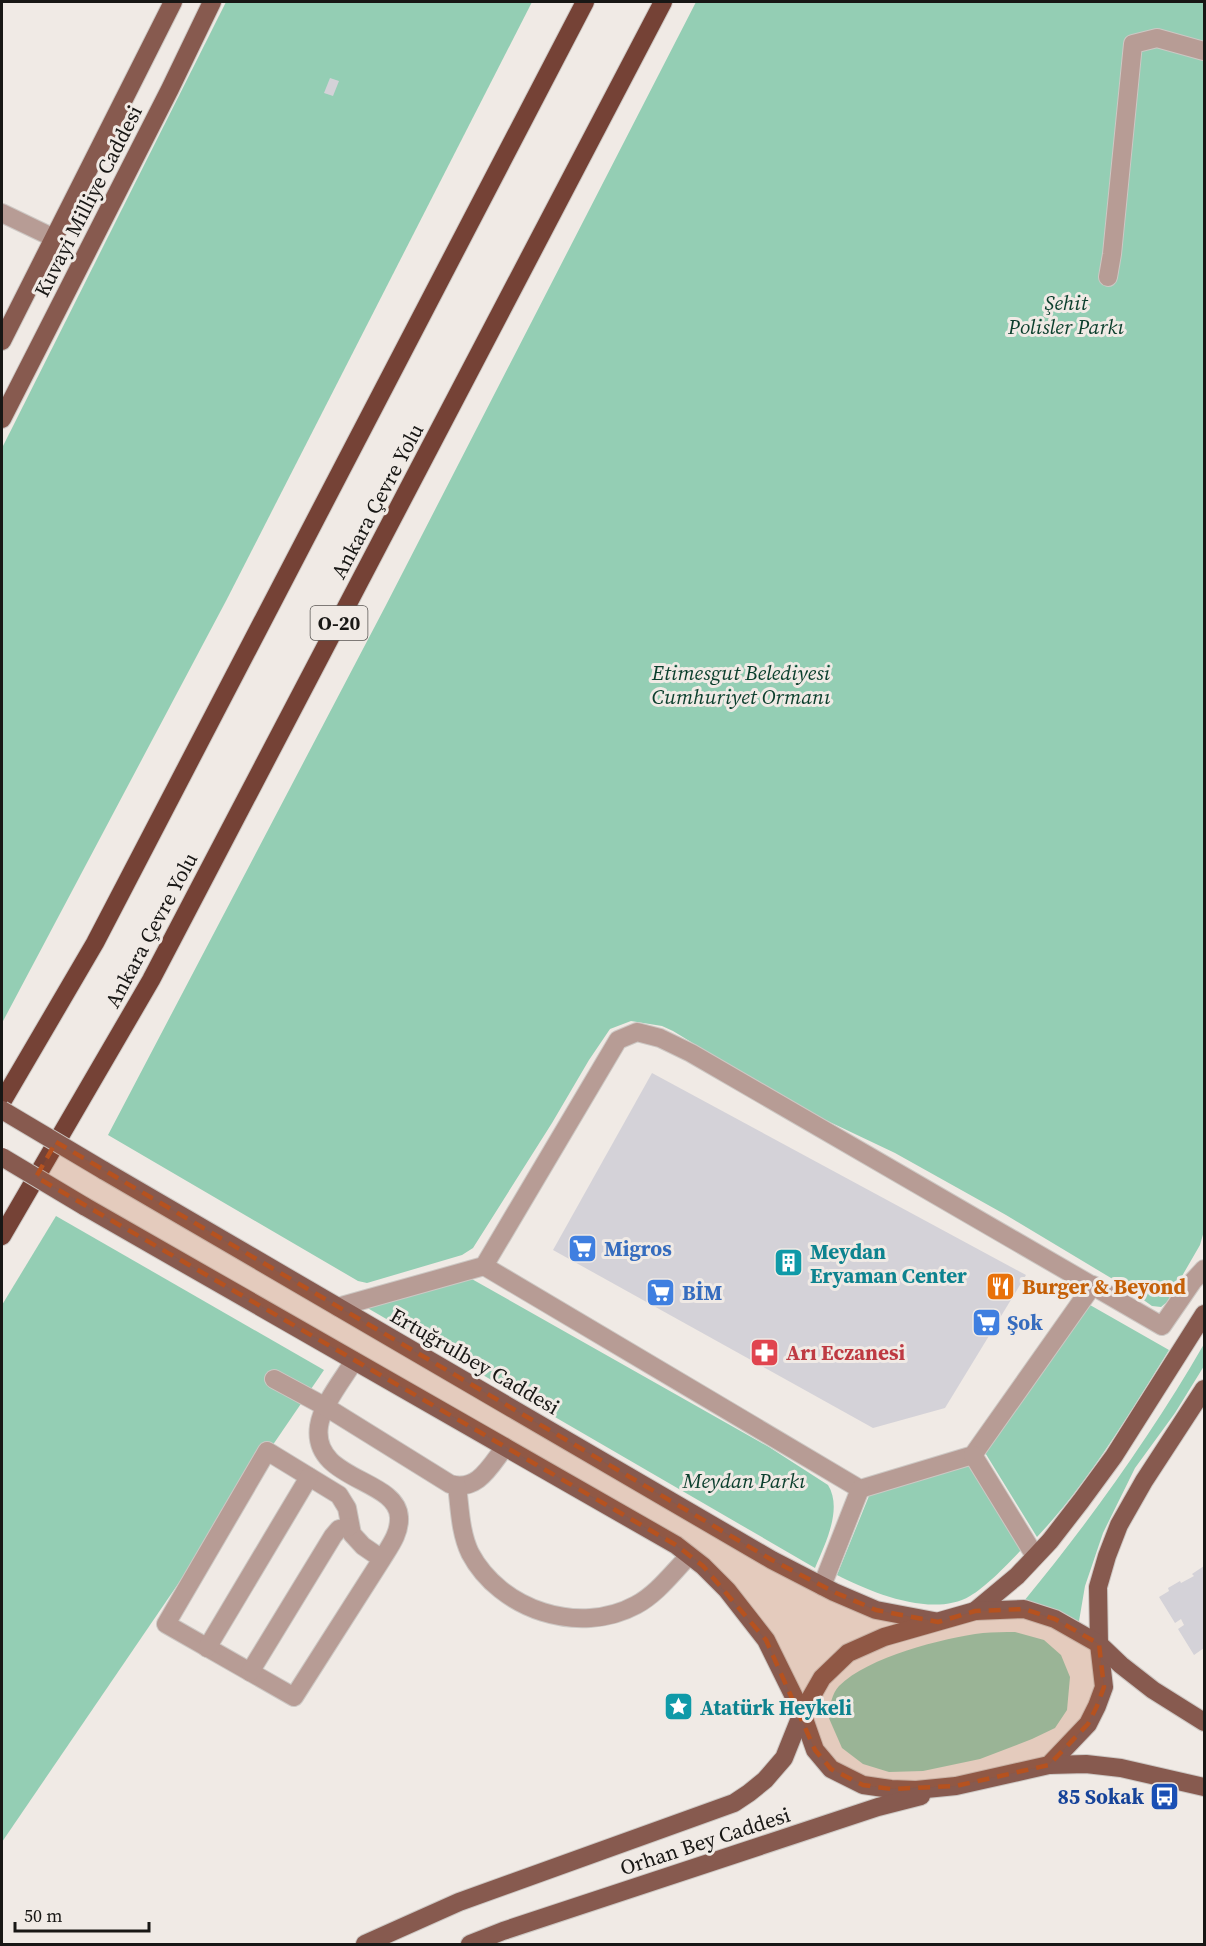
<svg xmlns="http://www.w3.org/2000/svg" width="1206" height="1946" font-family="'Source Serif 4',serif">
	<rect width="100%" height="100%" fill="#f0eae5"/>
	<g fill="#94ceb4">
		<path d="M226 2H532L227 599 2 1023V448Z"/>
		<path d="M696 2H1204V1231L1200 1245 1167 1302 1161 1307 1152 1306 1121 1284 1006 1215 895 1153 796 1106 673 1031 662 1026 631 1021 610 1029 589 1060 552 1123 473 1248 462 1255 367 1283 358 1281 108 1135 385 607Z"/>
		<path d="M56 1216 324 1370 2 1842V1305Z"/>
		<path d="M470 1278 769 1447 828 1485C843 1509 825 1544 815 1568L364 1306Z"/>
		<path d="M1090 1305 1169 1350C1129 1414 1089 1482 1037 1537L984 1451Z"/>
		<path d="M1204 1344V1366L1175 1413 1135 1468 1103 1533 1085 1586 1078 1627 1024 1601C1090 1521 1152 1434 1204 1344Z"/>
		<path d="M968 1462 1022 1549C1009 1563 986 1587 970 1596 933 1618 872 1593 837 1575L871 1491Z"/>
		<path d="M1015 1632 1044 1640 1061 1655 1070 1677 1067 1710 1055 1728 1032 1739 980 1759 923 1771 889 1772 863 1764 842 1748 828 1716C830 1706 832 1693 839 1686 868 1657 943 1638 983 1633 993 1632 1005 1632 1015 1632Z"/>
	</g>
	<g fill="#d4d2d8">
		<path d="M330 78 339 81 333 96 324 93Z"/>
		<path d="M652 1073 1026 1275 945 1408 873 1428 553 1250Z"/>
		<path d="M1204 1566V1648L1194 1655 1178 1629 1184 1625 1181 1619 1175 1623 1159 1597 1169 1591 1168 1588 1180 1581 1181 1583 1194 1576 1192 1574Z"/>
	</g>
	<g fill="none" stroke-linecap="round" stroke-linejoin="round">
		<defs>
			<g id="minor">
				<path d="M2 213 54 238"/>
				<path d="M1108 277 1112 254 1133 44 1157 38 1204 51"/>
				<path d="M484 1266 860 1489 973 1455 1093 1285"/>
				<path d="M338 1307 484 1266 618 1040 637 1032 660 1038 691 1053 1162 1326 1193 1281 1204 1269"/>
				<path d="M354 1361C343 1379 322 1405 319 1426 311 1481 397 1478 399 1517 400 1533 390 1546 382 1559L294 1697 166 1624 267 1451 339 1495 347 1508 352 1534 363 1546 382 1559"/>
				<path d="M274 1379 326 1407 450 1484C478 1492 490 1466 505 1447"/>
				<path d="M973 1455 1035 1556"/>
				<path d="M457 1486C460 1508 460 1532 470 1553 500 1610 579 1636 636 1605 657 1594 673 1572 689 1556"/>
				<path d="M822 1586 860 1489"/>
				<path d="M207 1648 309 1477"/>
				<path d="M250 1672 333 1536 339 1529 349 1527"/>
			</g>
			<g id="major">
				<path d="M2 341 173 2"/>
				<path d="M2 419 170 89 212 2"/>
				<path d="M103 1170 772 1560 834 1592 876 1610 934 1621"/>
				<path d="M84 1206 676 1545 703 1566 727 1590 766 1640 802 1713 815 1750 831 1769 863 1785 891 1789 916 1790 956 1786 1049 1765 1088 1724 1097 1706 1104 1687 1099 1644 1098 1587 1107 1556 1119 1525 1144 1481 1204 1389"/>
				<path d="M975 1611 1017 1576 1050 1541 1081 1501 1114 1456 1204 1314"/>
				<path d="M1049 1765 1086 1764 1121 1768 1204 1787"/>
				<path d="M365 1944 459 1902 734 1803 749 1793 765 1780 784 1758 802 1713 822 1678 848 1653 884 1637 975 1611 1024 1609 1055 1619 1099 1644 1121 1665 1153 1690 1204 1722"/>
				<path d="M470 1944 503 1931 878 1807 921 1796"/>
			</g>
			<g id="highway">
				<path d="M2 1102 95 943 585 2"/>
				<path d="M2 1236 151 980 663 2"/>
			</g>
		</defs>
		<use href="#minor" stroke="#cdc8c4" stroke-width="20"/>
		<use href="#major" stroke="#cdc8c4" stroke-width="20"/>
		<use href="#highway" stroke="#cdc8c4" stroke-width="20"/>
		<use href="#minor" stroke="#b79c95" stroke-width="18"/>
		<use href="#major" stroke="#875a4f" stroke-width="18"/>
		<use href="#highway" stroke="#754236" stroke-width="18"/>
		<defs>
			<g id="major-bridge">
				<path d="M2 1110 103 1170"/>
				<path d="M2 1157 84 1206"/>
			</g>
		</defs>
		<use href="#major-bridge" stroke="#cdc8c4" stroke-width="20" stroke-linecap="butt"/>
		<use href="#major-bridge" stroke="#875a4f" stroke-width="18"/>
	</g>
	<path fill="#b6521f" fill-opacity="0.2" stroke="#b6521f" stroke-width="4.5" stroke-dasharray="12 8" stroke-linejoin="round" d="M56 1142 772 1560 834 1592 876 1610 938 1622 975 1611 1024 1609 1055 1619 1099 1644 1104 1687 1097 1706 1088 1724 1049 1765 956 1786 891 1789 863 1785 831 1769 815 1750 766 1640 703 1566 676 1545 36 1177Z"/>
	<defs>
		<symbol id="supermarket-square" viewBox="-11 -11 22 22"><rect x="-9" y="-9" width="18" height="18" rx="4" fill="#3f7fe0" stroke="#f0eae5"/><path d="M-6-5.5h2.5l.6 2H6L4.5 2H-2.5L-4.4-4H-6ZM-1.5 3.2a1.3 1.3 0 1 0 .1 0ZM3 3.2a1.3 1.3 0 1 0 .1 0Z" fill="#fff"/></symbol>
		<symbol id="building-square" viewBox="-11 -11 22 22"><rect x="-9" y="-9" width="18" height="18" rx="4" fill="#0f9aa8" stroke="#f0eae5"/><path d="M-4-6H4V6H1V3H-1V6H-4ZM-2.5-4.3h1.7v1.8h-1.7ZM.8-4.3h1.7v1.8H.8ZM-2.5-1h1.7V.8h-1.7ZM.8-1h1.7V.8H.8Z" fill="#fff"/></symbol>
		<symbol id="restaurant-square" viewBox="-11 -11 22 22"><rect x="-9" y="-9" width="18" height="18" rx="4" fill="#e8710a" stroke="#f0eae5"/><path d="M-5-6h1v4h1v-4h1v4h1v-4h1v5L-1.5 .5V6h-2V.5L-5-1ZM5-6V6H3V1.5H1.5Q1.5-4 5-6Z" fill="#fff"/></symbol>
		<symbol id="pharmacy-square" viewBox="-11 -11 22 22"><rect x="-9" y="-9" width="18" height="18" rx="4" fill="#e0444e" stroke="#f0eae5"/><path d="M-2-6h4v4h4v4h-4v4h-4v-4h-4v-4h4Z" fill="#fff"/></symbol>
		<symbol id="sight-square" viewBox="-11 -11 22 22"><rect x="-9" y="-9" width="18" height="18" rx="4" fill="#0f9aa8" stroke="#f0eae5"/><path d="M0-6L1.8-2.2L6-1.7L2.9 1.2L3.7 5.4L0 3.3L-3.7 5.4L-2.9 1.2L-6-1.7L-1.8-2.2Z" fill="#fff"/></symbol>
		<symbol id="bus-square" viewBox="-11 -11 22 22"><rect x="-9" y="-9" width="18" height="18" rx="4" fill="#1a4fb4" stroke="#f0eae5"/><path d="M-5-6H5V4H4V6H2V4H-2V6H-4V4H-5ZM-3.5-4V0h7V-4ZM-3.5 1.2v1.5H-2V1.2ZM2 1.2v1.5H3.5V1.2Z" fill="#fff"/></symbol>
	</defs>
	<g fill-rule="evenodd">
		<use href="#supermarket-square" x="566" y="1232" width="33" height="33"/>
		<use href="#building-square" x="772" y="1246" width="33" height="33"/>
		<use href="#restaurant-square" x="984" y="1270" width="33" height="33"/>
		<use href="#supermarket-square" x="644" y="1276" width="33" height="33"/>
		<use href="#supermarket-square" x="970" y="1306" width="33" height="33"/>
		<use href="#pharmacy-square" x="748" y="1336" width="33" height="33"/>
		<use href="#sight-square" x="662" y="1690" width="33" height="33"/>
		<use href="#bus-square" x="1148" y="1780" width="33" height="33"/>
	</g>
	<g text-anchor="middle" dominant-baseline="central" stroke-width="6" stroke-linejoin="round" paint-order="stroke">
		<rect fill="#f0eae5" stroke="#595653" stroke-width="1.5" x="310.5" y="606" width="57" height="34" rx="4.5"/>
		<g font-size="20" font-weight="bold" fill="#181715">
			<text x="339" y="623">O-20</text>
		</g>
		<g font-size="21" fill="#181715" stroke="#f0eae5">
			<text transform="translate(88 201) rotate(-63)">Kuvayi Milliye Caddesi</text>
			<text transform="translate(377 501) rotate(-62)">Ankara Çevre Yolu</text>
			<text transform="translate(151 930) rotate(-62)">Ankara Çevre Yolu</text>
			<text transform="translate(475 1361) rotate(30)">Ertuğrulbey Caddesi</text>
			<text transform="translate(705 1841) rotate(-18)">Orhan Bey Caddesi</text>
		</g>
		<g font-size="21" font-style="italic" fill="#0a3e2c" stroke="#f0eae5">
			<text x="1066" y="302">Şehit<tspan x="1066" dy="24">Polisler Parkı</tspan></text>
			<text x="741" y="672">Etimesgut Belediyesi<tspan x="741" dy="24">Cumhuriyet Ormanı</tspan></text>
			<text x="744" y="1480">Meydan Parkı</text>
		</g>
		<g font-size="21" font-weight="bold" fill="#366cbe" stroke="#f0eae5" text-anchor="start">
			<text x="604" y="1248">Migros</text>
			<text x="682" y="1292">BİM</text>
			<text x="1007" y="1322">Şok</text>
		</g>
		<g font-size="21" font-weight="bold" fill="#0d838f" stroke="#f0eae5" text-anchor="start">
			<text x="810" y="1251">Meydan<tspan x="810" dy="24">Eryaman Center</tspan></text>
			<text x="700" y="1707">Atatürk Heykeli</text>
		</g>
		<g font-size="21" font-weight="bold" fill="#c56008" stroke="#f0eae5" text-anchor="start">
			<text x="1022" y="1286">Burger &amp; Beyond</text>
		</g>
		<g font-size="21" font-weight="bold" fill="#be3a42" stroke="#f0eae5" text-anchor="start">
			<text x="786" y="1352">Arı Eczanesi</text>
		</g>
		<g font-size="21" font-weight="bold" fill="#164399" stroke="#f0eae5" text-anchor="end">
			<text x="1144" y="1796">85 Sokak</text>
		</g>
	</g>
	<rect width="1206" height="1946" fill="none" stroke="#181715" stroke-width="6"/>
	<path d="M15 1922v9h134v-9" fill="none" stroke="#181715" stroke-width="3"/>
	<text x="24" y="1922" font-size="18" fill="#181715" stroke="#f0eae5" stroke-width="4.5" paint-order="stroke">50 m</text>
</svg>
